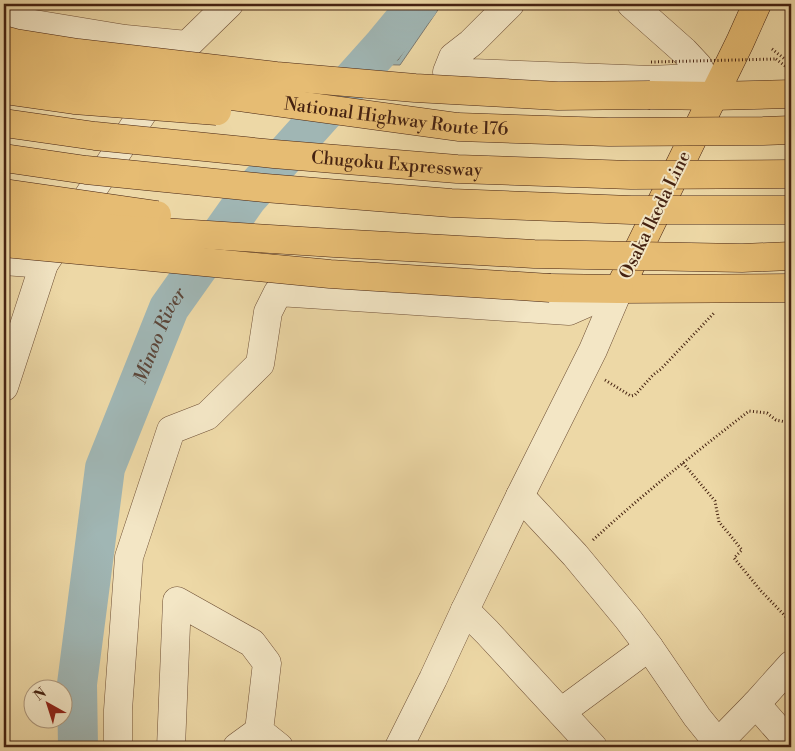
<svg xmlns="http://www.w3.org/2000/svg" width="795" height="751" font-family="'Libre Bodoni',serif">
	<rect width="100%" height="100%" fill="#edd8a6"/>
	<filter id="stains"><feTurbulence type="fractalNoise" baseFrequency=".004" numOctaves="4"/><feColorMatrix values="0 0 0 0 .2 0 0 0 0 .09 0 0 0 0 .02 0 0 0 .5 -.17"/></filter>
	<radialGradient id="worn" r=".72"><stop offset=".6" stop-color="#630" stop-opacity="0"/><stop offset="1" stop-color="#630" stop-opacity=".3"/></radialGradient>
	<path fill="#a0b6b4" stroke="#7c7b73" d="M399 4H442L400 65 355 64Z"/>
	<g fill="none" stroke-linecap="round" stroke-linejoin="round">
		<g stroke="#726c62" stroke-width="1">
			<path d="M403 4 402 9 367 56 368 59 398 60 436 4"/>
			<path d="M409 4 407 12 379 50 380 53H395L429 4"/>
		</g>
		<path stroke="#a0b6b4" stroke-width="40" id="s1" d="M78 747 77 684 105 468 169 308 247 198 384 45 418 4"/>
		<defs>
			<g id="minor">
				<path d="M510 4 471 43 453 57 447 72 651 80 692 78 713 96"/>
				<path d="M631 4 684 51 698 66 711 92"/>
				<path d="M4 19 125 39 187 45"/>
				<path d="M4 261 44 264"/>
				<path d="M4 387 44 264 187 45 229 4"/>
				<path d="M520 496 575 555 628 619 649 647 697 717 718 743"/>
				<path d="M465 610 487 632 593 747"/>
				<path d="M756 704 791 744"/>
				<path d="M561 712 649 647"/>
				<path d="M118 747V710L129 557 171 430 207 416 260 364 268 312 278 292 569 311 619 289"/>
				<path d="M171 747 177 601 252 643 267 663 259 731 279 747"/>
				<path d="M237 747 259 731"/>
				<path d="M399 747 433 679 465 610 520 496 593 350 619 289"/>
				<path d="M714 747 756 704 791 665"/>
			</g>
			<g id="major">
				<path d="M757 4 740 42 619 289 791 288"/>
				<path d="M713 96 791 94"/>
			</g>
			<g id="highway">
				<path d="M650 95 713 96"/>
				<path d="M550 288 619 289"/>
			</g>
		</defs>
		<use href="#minor" stroke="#6f5036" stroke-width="29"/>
		<use href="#major" stroke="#452211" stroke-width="29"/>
		<use href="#highway" stroke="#452211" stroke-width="29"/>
		<g stroke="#452211" stroke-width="3" stroke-dasharray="1 2.5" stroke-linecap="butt">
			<path d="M772 49 791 64"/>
			<path d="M776 59 789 69"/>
			<path d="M605 380 631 396 635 395 653 375 661 369 714 313"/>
			<path d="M683 463 715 501 719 522 730 535 742 550 734 558 761 591 791 622"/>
			<path d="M593 540C643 494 696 452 749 411L767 413 776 420 786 422 791 421"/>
		</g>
		<use href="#minor" stroke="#f3e6c5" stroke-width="28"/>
		<use href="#major" stroke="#e6bc73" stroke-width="28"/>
		<use href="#highway" stroke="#e6bc73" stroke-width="28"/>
		<defs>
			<g id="highway-bridge">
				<path d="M4 40 15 43 78 53 276 76 415 88 558 96 650 95"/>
				<path id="s2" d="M4 63 129 82 458 127 609 132 763 131 791 130"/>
				<path d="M4 90 74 100 217 111"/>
				<path id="s3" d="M4 123 95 136 274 154 457 169 631 175 791 174"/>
				<path d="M4 158 86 170 265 188 451 203 631 210H791"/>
				<path d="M4 193 157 215"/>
				<path d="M4 219 51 225 334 243 534 254 742 258 791 256"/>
				<path d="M4 243 330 274 550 288"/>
			</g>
		</defs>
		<use href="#highway-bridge" stroke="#452211" stroke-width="29" stroke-linecap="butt"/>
		<path stroke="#452211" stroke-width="3" stroke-dasharray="1 2.5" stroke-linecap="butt" d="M651 62 776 59"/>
		<use href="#highway-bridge" stroke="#e6bc73" stroke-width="28"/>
	</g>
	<g text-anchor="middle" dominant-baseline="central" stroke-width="4" stroke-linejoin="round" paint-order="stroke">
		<g font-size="18" fill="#452211" stroke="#f3e6c5">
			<text stroke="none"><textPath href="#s2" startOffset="396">National Highway Route 176</textPath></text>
			<text stroke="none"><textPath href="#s3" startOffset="395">Chugoku Expressway</textPath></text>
			<text transform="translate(655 215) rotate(-64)">Osaka Ikeda Line</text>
		</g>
		<g font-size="19" font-style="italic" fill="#5c473a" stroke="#f3e6c5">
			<text stroke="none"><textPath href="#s1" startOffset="424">Minoo River</textPath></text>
		</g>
	</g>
	<rect width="795" height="751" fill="none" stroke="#edd8a6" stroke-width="20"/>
	<rect x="5" y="5" width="785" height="741" fill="none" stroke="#452211" stroke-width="2.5"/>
	<rect x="10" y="10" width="775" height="731" fill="none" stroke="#452211"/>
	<g transform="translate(48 704) rotate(321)"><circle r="24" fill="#f3e6c5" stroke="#ad987d"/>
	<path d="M0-4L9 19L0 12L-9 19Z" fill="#8f2418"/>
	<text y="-8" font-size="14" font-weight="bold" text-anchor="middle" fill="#452211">N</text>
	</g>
	<rect width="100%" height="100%" filter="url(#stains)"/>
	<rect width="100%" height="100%" fill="url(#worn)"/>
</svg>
